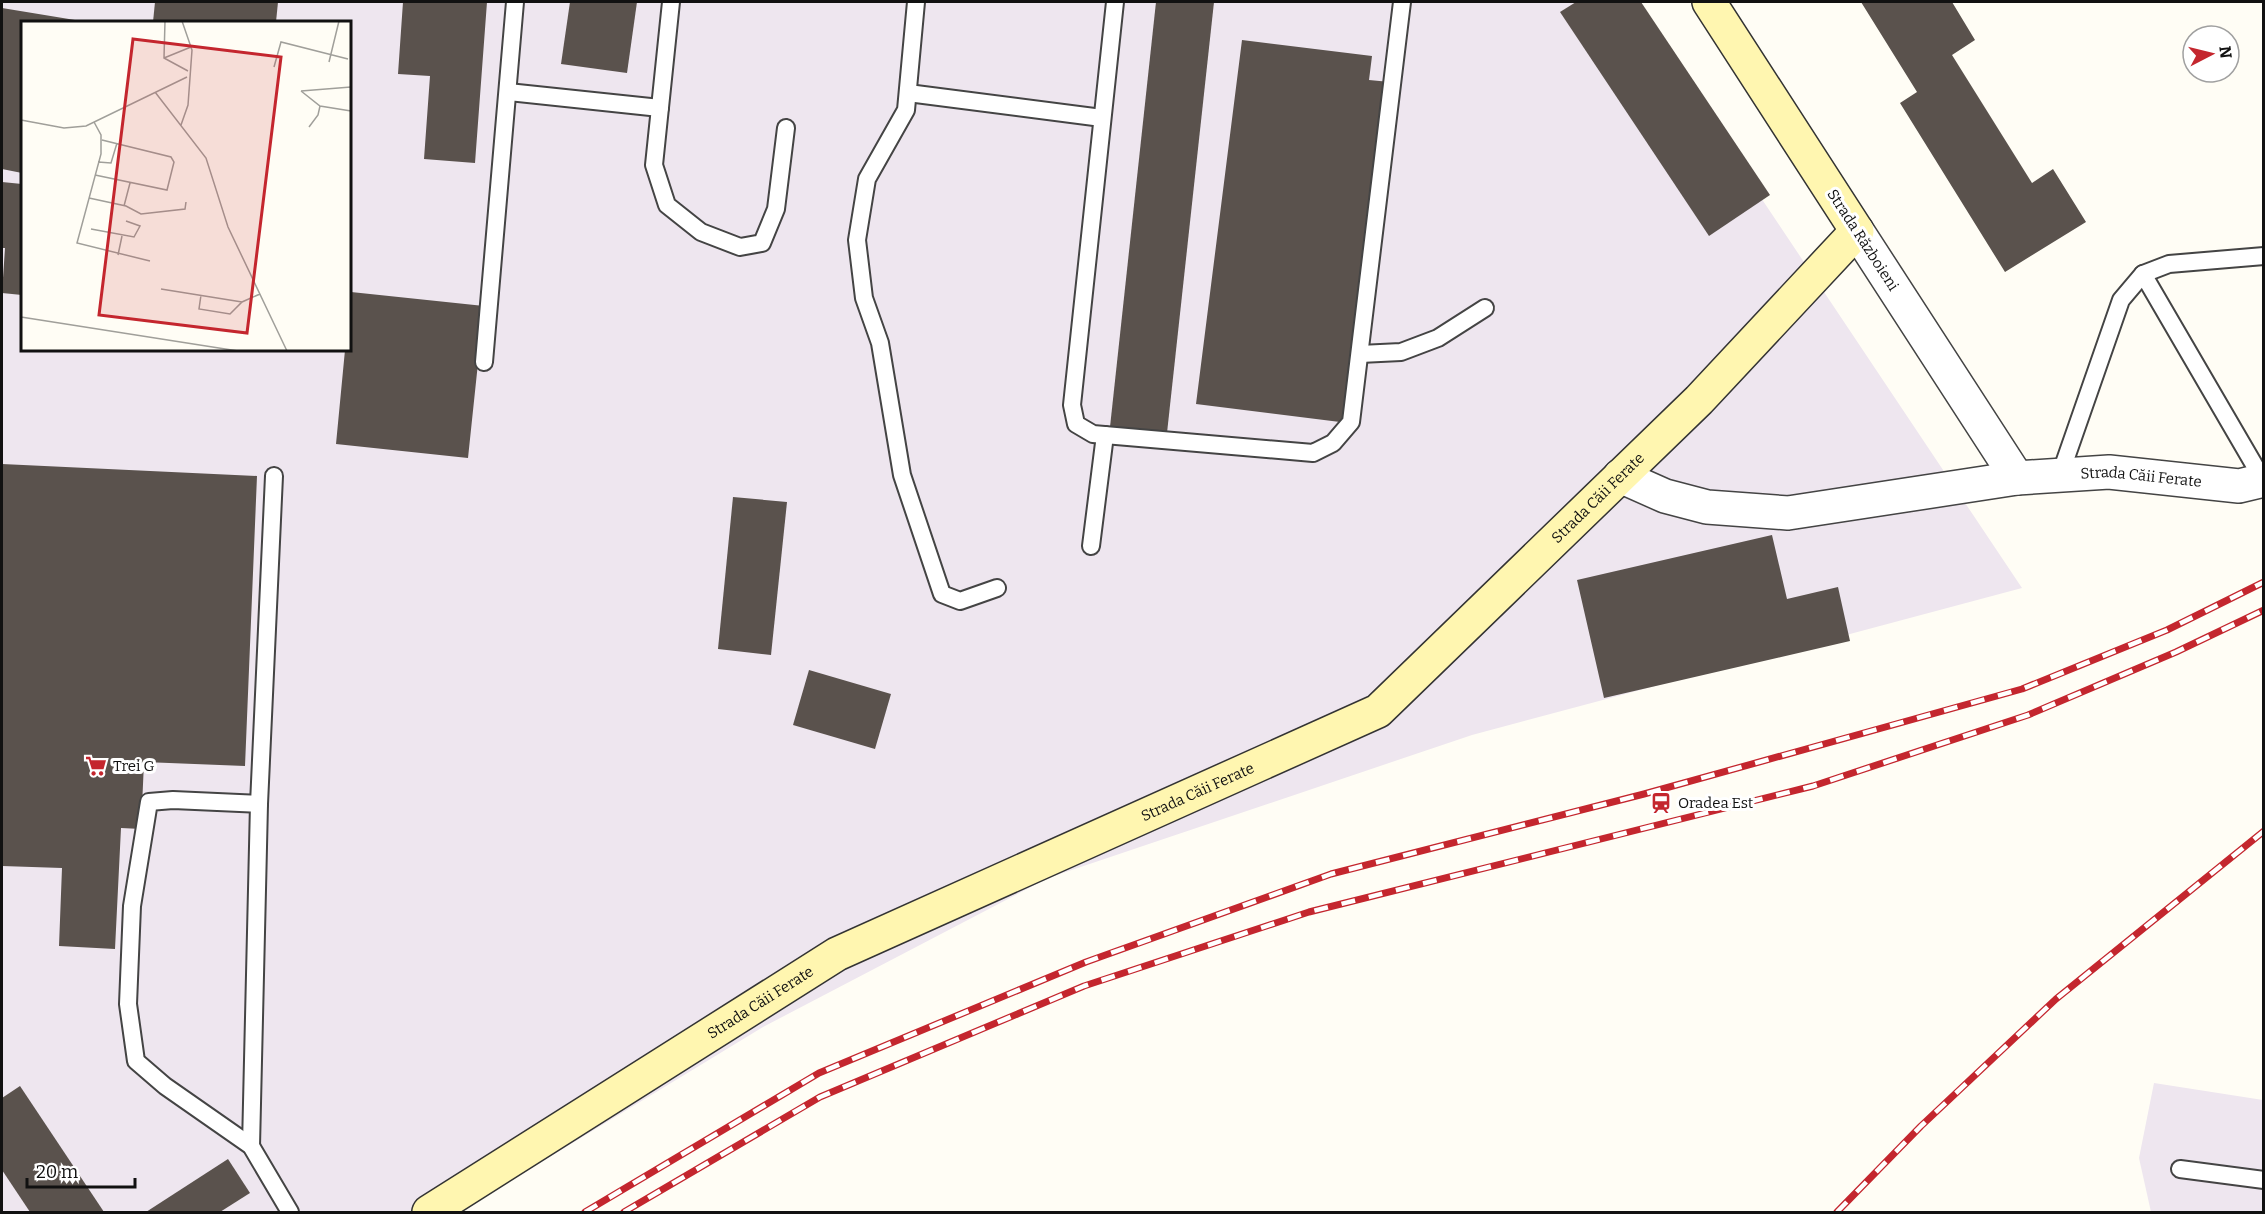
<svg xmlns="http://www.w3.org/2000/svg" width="2265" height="1214" font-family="Bitter,serif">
	<rect width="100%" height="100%" fill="#fffdf5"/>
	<g fill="#eee6ef" fill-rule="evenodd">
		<path d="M2 2H1630L2022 588 1472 735 1048 878 763 1027 459 1212H2ZM22 22H350V350H22Z"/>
		<path d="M2154 1083 2263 1100V1212H2151L2139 1158Z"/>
	</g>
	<g fill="#5a524d">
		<path d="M155 2H278L276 22H153Z"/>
		<path d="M403 2H487L475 163 424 159 430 76 398 74Z"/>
		<path d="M570 2H637L627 73 561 64Z"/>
		<path d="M1156 2H1214L1167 433 1110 427Z"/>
		<path d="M1576 2H1641L1770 195 1709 236 1560 12Z"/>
		<path d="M1861 2H1952L1975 40 1952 55 2032 183 2053 169 2086 222 2005 272 1900 103 1917 92Z"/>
		<path d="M2 8 81 21 22 22V173L2 169Z"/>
		<path d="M1242 40 1372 56 1369 80 1390 82 1348 423 1196 404Z"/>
		<path d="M2 182 22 184V295L2 293 5 248H2Z"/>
		<path d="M351 292 484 306 468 458 336 444 345 350H350Z"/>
		<path d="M2 464 257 476 245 766 144 762 141 829 121 828 115 949 59 946 62 868 2 866Z"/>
		<path d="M733 497 787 502 771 655 718 649Z"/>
		<path d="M1772 535 1787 599 1838 587 1850 641 1604 698 1577 580Z"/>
		<path d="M809 670 891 694 875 749 793 725Z"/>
		<path d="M20 1086 104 1212H30L2 1170V1098Z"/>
		<path d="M228 1159 250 1193 220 1212H146Z"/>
	</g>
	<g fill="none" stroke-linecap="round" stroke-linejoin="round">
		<defs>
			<g id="lane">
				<path d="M671 2 654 165 667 205 701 232 740 247 762 243 776 209 786 128"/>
				<path d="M916 2 906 110 867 179 857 240 864 298 880 343 902 475 942 594 960 601 997 588"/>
				<path d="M1115 2 1072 405 1076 424 1093 434 1313 453 1333 443 1351 422 1402 2"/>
				<path d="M508 92 660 108"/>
				<path d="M908 93 1102 118"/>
				<path d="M2143 274 2263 480"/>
				<path d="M1360 354 1401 352 1438 338 1485 308"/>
				<path d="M484 362 515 2"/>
				<path d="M2060 475 2121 300 2143 274 2169 264 2264 256"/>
				<path d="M1091 546 1105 435"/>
				<path d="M259 804 173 800 149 802 132 906 128 1004 136 1061 165 1086 251 1146 290 1212"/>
				<path d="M251 1146 259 804 274 476"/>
				<path d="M2180 1169 2264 1180"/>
			</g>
			<g id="street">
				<path d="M1857 231 2017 478"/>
				<path id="s1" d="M1620 476 1665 496 1707 507 1788 513 2017 478 2109 472 2239 486 2264 480"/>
			</g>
			<g id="secondary">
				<path id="s2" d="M429 1212 837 954 1378 711 1699 400 1857 231 1709 2"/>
			</g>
		</defs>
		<use href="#lane" stroke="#444" stroke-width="20"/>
		<use href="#street" stroke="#444" stroke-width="36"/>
		<use href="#secondary" stroke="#333" stroke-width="36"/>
		<use href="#lane" stroke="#fff" stroke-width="16"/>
		<use href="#street" stroke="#fff" stroke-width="33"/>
		<use href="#secondary" stroke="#fff6b0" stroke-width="33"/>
		<defs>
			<g id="rail">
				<path d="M585 1212 819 1073 1086 962 1331 874 1644 794 2022 689 2167 630 2264 582"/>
				<path d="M624 1212 820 1097 1084 986 1309 912 1813 786 2028 715 2176 652 2264 610"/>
				<path d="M1837 1212 1921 1126 2056 999 2264 831"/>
			</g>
		</defs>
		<use href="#rail" stroke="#c4262e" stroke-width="7"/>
		<use href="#rail" stroke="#fff" stroke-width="4.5" stroke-dasharray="14" stroke-linecap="butt"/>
	</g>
	<defs>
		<symbol id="supermarket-bare" viewBox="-9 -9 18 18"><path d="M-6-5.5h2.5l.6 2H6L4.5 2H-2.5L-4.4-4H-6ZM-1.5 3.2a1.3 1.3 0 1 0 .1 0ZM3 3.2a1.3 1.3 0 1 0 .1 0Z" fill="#c4262e" stroke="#fff" stroke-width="2.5" paint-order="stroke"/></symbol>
		<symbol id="station-bare" viewBox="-9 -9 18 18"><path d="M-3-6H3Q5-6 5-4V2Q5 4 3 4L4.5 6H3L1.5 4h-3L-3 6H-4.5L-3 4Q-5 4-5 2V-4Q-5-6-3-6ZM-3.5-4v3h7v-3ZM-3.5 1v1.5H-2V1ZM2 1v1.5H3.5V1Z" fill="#c4262e" stroke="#fff" stroke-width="2.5" paint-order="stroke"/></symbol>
	</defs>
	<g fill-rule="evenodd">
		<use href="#supermarket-bare" x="81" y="751" width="30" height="30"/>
		<use href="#station-bare" x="1646" y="788" width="30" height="30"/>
	</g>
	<g text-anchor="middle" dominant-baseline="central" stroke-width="6" stroke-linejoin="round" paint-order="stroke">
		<g font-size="15" fill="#111" stroke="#fff">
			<text transform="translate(1863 240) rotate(57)">Strada Războieni</text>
			<text stroke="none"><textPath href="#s1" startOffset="530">Strada Căii Ferate</textPath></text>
			<text stroke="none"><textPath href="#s2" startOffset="1382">Strada Căii Ferate</textPath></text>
			<text stroke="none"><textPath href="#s2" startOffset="878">Strada Căii Ferate</textPath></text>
			<text stroke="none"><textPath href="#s2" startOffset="392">Strada Căii Ferate</textPath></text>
		</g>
		<g font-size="15" fill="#111" stroke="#fff" text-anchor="start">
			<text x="113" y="766">Trei G</text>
			<text x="1678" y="803">Oradea Est</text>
		</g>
	</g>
	<g transform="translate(21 21)">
		<rect width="330" height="330" fill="#fffdf5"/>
		<path fill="none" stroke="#a09f9a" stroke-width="1.5" d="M144 0 143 37 167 50M143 37 170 26M308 41 318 0M253 46 260 21 327 38M280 70 299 85 330 90M280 70 330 66M134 71 185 137 207 206 266 330M0 99 43 107 65 105 166 56M73 101 80 114V133L56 222 129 240M160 104 167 84 171 29 161 0M288 106 297 94 299 85M77 141 90 142 96 122M74 154 146 169 153 141 150 136 81 119M68 177 105 185 120 193 164 188 165 181M103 185 109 162M70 208 113 216 119 205 105 200M97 234 101 215M140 268 221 281M180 274 178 288 209 293 221 281 239 273M0 296 217 330"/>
		<path fill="#c4262e" fill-opacity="0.15" stroke="#c4262e" stroke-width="3" d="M112 18 260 36 226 312 78 294Z"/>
		<rect width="330" height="330" fill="none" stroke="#111" stroke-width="3"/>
	</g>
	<rect width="2265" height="1214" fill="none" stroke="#111111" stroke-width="6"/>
	<g transform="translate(2211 54) rotate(83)"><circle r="28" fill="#ffffff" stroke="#a0a0a0" stroke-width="1.5"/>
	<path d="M0-4.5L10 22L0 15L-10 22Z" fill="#c4262e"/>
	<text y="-9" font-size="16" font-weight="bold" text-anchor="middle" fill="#111111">N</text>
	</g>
	<path d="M27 1178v9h108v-9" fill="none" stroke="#111111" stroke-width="3"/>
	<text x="36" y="1178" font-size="18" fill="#111111" stroke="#ffffff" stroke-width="4.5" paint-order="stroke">20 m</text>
</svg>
